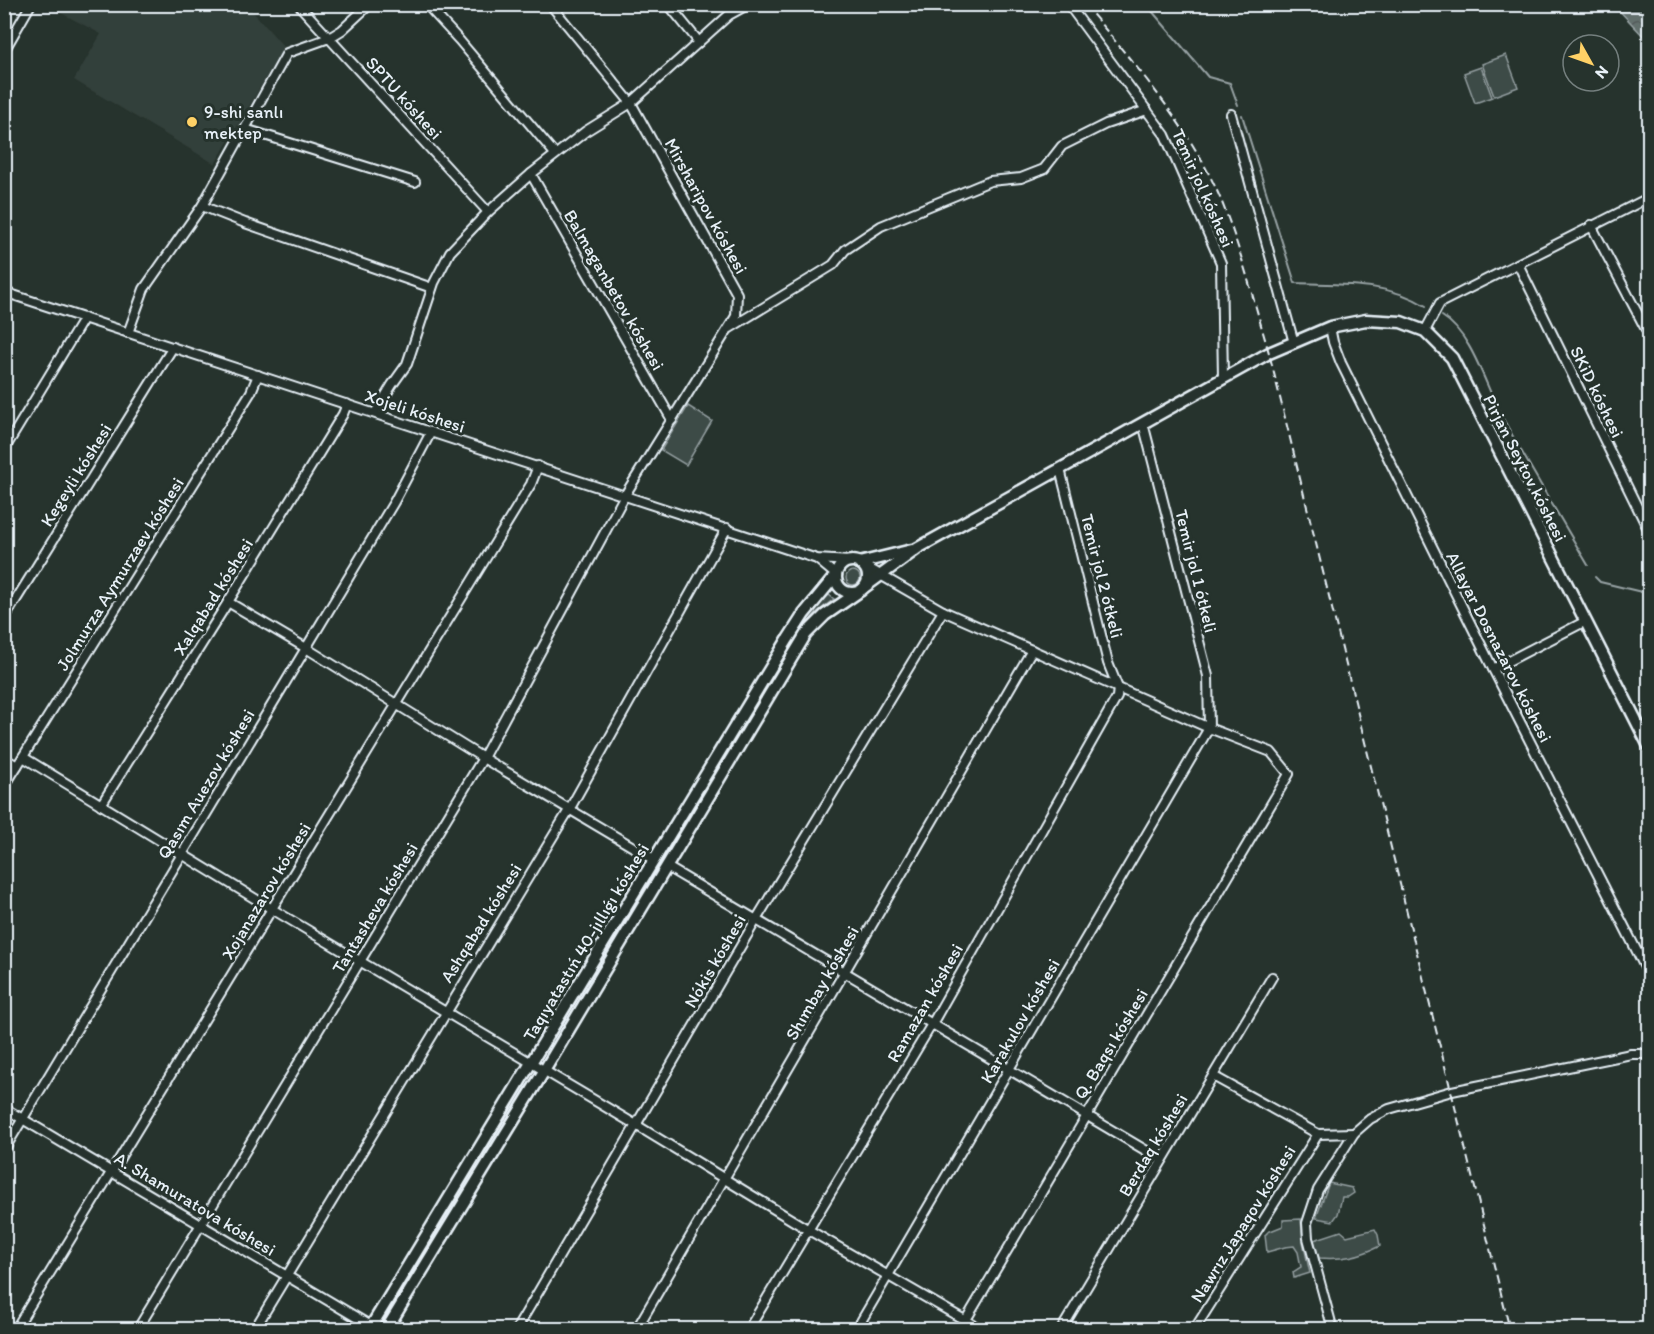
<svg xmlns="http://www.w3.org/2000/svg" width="1654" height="1334" font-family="Itim,sans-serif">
	<defs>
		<pattern id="water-waves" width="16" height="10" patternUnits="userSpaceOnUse" patternTransform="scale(1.5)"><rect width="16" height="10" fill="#636f6d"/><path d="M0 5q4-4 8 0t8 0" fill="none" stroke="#535a5a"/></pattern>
	</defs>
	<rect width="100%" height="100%" fill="#26332d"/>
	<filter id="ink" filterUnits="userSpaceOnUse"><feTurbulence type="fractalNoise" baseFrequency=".0167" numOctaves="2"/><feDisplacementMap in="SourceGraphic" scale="12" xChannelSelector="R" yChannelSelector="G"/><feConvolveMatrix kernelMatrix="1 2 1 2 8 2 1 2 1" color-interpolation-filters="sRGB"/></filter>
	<g filter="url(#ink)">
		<path fill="#333f3a" d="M46 5H247L284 47 215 164 74 80 101 34Z"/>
		<g fill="#3e4b47" stroke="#939ea0" stroke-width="1.5">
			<path d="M1506 55 1518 87 1494 96 1482 64Z"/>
			<path d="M1481 67 1492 97 1475 103 1464 73Z"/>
			<path d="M688 406 712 421 686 465 661 450Z"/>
			<circle cx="853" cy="578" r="7"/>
			<path d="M829 595 834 599 816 613 802 630 549 1053 546 1051 799 628 814 609Z"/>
			<path d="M526 1085 528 1087 381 1329 378 1330Z"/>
			<path d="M1329 1183 1352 1188 1354 1193 1348 1197H1342L1338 1214 1333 1221 1316 1218Z"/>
			<path d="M1301 1219 1303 1242 1310 1273 1294 1278 1293 1272 1301 1267 1298 1252 1294 1246 1285 1247 1267 1252 1265 1235 1268 1232 1283 1226V1220Z"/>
			<path d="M1375 1229 1378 1235 1380 1246C1360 1256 1342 1260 1319 1258L1314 1240 1341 1231 1347 1236Z"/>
		</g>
		<path fill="url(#water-waves)" stroke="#98a3a5" stroke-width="1.5" d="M1614 5H1649V42Z"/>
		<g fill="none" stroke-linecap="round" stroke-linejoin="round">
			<g stroke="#98a3a5" stroke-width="2">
				<path d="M1146 4 1208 77 1230 83 1238 105"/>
				<path d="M1242 115 1295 283C1339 285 1386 281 1426 306"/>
				<path d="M1442 316C1473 335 1485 386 1502 417 1530 467 1559 516 1588 565"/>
				<path d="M1595 577 1600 582 1650 594"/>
			</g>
			<defs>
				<g id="minor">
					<path d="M298 4 488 212"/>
					<path d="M426 4 459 40 555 154"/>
					<path d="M668 4 699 42"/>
					<path d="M1068 4 1165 135 1221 263 1223 378"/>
					<path d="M4 51 31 4"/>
					<path d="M1231 114 1294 343"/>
					<path d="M245 129 415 182"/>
					<path d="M531 174 672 420"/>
					<path d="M202 206 245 223 432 288"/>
					<path d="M1591 225 1650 337"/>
					<path d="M1518 264 1650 533"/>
					<path d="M4 292 817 559 850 561"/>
					<path d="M1330 327 1333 342 1341 363 1493 669 1650 977"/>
					<path d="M730 328 833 265 845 250 881 226 990 181 1021 178 1044 169 1062 146 1106 124 1147 110"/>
					<path d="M1425 331 1440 303 1650 197"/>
					<path d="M128 333 144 289 202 206 287 53 329 38 342 30 370 4"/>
					<path d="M375 413 392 385 407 364 434 283 450 252 488 212 531 174 586 131 631 103 729 15 749 4"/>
					<path d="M4 450 84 318"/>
					<path d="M818 560 836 575"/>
					<path d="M863 565 943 611 1209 728 1271 752 1289 774 960 1330"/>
					<path d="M228 602 306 648 483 758 655 860"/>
					<path d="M4 619 173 347"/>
					<path d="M1493 669 1584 622"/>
					<path d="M23 757 272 909 636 1125 807 1229 982 1330"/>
					<path d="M4 758 17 766"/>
					<path d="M4 787 251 392 258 375"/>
					<path d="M101 805 228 602 343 414 347 404"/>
					<path d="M667 867 1162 1160"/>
					<path d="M1213 1076 1318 1134 1354 1133"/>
					<path d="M4 1108 371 1326"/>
					<path d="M4 1150 394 502 431 432"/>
					<path d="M15 1330 531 484 538 466"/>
					<path d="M137 1330 483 758 625 495 736 316 737 294 631 103 550 4"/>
					<path d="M254 1330 569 810 727 528"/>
					<path d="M516 1330 756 920 943 611"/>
					<path d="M636 1330 1032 650"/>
					<path d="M748 1330 932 1024 1117 697 1118 688 1108 663 1060 469"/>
					<path d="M856 1330 1209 728 1208 676 1143 423"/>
					<path d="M1061 1330 1272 977"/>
					<path d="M1194 1330 1318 1134"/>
					<path d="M1333 1330 1308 1238 1307 1223 1318 1190 1354 1133 1370 1119 1389 1109 1452 1091 1631 1054H1650"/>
				</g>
				<g id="major">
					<circle cx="852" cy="577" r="16"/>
					<path d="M859 563 912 550"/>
					<path d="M866 586 918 548 1269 353 1330 327 1366 320 1401 322 1425 331 1452 358 1650 748"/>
					<path d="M369 1330 788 639 804 614 836 575"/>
					<path d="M386 1330 544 1071 806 634 825 615 857 593"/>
				</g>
			</defs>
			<use href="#minor" stroke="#e8f1f8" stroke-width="12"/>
			<use href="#major" stroke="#e8f1f8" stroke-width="15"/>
			<use href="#minor" stroke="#26332d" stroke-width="8"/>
			<use href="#major" stroke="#26332d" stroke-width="10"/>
			<path stroke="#e8f1f8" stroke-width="2" stroke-dasharray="9 4.5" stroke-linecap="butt" d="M1084 4C1135 65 1190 126 1221 200 1241 249 1254 302 1269 353L1510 1330"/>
		</g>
	</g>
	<circle fill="#ffd166" stroke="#26332d" stroke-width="2" cx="192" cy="122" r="6"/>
	<g text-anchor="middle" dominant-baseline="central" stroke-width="6" stroke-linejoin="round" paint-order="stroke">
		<g font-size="18" fill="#e8f1f8" stroke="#26332d">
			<text transform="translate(404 98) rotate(48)">SPTU kóshesi</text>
			<text transform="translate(1203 188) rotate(66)">Temir jol kóshesi</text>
			<text transform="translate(706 206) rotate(61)">Mirsharipov kóshesi</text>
			<text transform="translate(614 290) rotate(60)">Balmaganbetov kóshesi</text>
			<text transform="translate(1597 392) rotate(64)">SKiD kóshesi</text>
			<text transform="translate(415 411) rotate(18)">Xojeli kóshesi</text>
			<text transform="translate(1525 468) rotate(63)">Pirjan Seytov kóshesi</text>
			<text transform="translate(76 475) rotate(-58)">Kegeyli kóshesi</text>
			<text transform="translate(1196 571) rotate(76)">Temir jol 1 ótkeli</text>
			<text transform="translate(120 574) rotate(-58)">Jolmurza Aymurzaev kóshesi</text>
			<text transform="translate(1102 576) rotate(76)">Temir jol 2 ótkeli</text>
			<text transform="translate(213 597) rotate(-58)">Xalqabad kóshesi</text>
			<text transform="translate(1499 647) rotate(63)">Allayar Dosnazarov kóshesi</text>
			<text transform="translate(206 784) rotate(-59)">Qasım Auezov kóshesi</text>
			<text transform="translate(266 891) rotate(-59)">Xojanazarov kóshesi</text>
			<text transform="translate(375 908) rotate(-59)">Tantasheva kóshesi</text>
			<text transform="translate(481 923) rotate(-58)">Ashqabad kóshesi</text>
			<text transform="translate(586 942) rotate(-59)">Taqıyatastıń 40-jıllıǵı kóshesi</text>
			<text transform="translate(715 961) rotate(-60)">Nókis kóshesi</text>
			<text transform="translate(822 983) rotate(-60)">Shımbay kóshesi</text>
			<text transform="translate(925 1003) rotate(-60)">Ramazan kóshesi</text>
			<text transform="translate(1020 1021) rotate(-60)">Karakulov kóshesi</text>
			<text transform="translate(1111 1044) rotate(-59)">Q. Baqsı kóshesi</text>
			<text transform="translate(1153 1145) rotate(-59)">Berdaq kóshesi</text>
			<text transform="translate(195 1204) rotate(31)">A. Shamuratova kóshesi</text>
			<text transform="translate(1243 1224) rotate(-58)">Nawrız Japaqov kóshesi</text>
		</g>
		<g font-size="18" fill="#e8f1f8" stroke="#26332d" text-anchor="start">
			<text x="204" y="112">9-shi sanlı<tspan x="204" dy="21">mektep</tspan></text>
		</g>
	</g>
	<rect width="1654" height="1334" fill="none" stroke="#26332d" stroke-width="24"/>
	<rect x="12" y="12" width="1630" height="1310" fill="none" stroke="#e8f1f8" stroke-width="2" filter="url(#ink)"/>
	<g transform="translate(1591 63) rotate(130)"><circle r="28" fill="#26332d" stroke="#747f7e" stroke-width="1.5"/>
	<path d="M0-4.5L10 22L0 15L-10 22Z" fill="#ffd166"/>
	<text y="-9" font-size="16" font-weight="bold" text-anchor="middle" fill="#e8f1f8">N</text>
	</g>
</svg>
